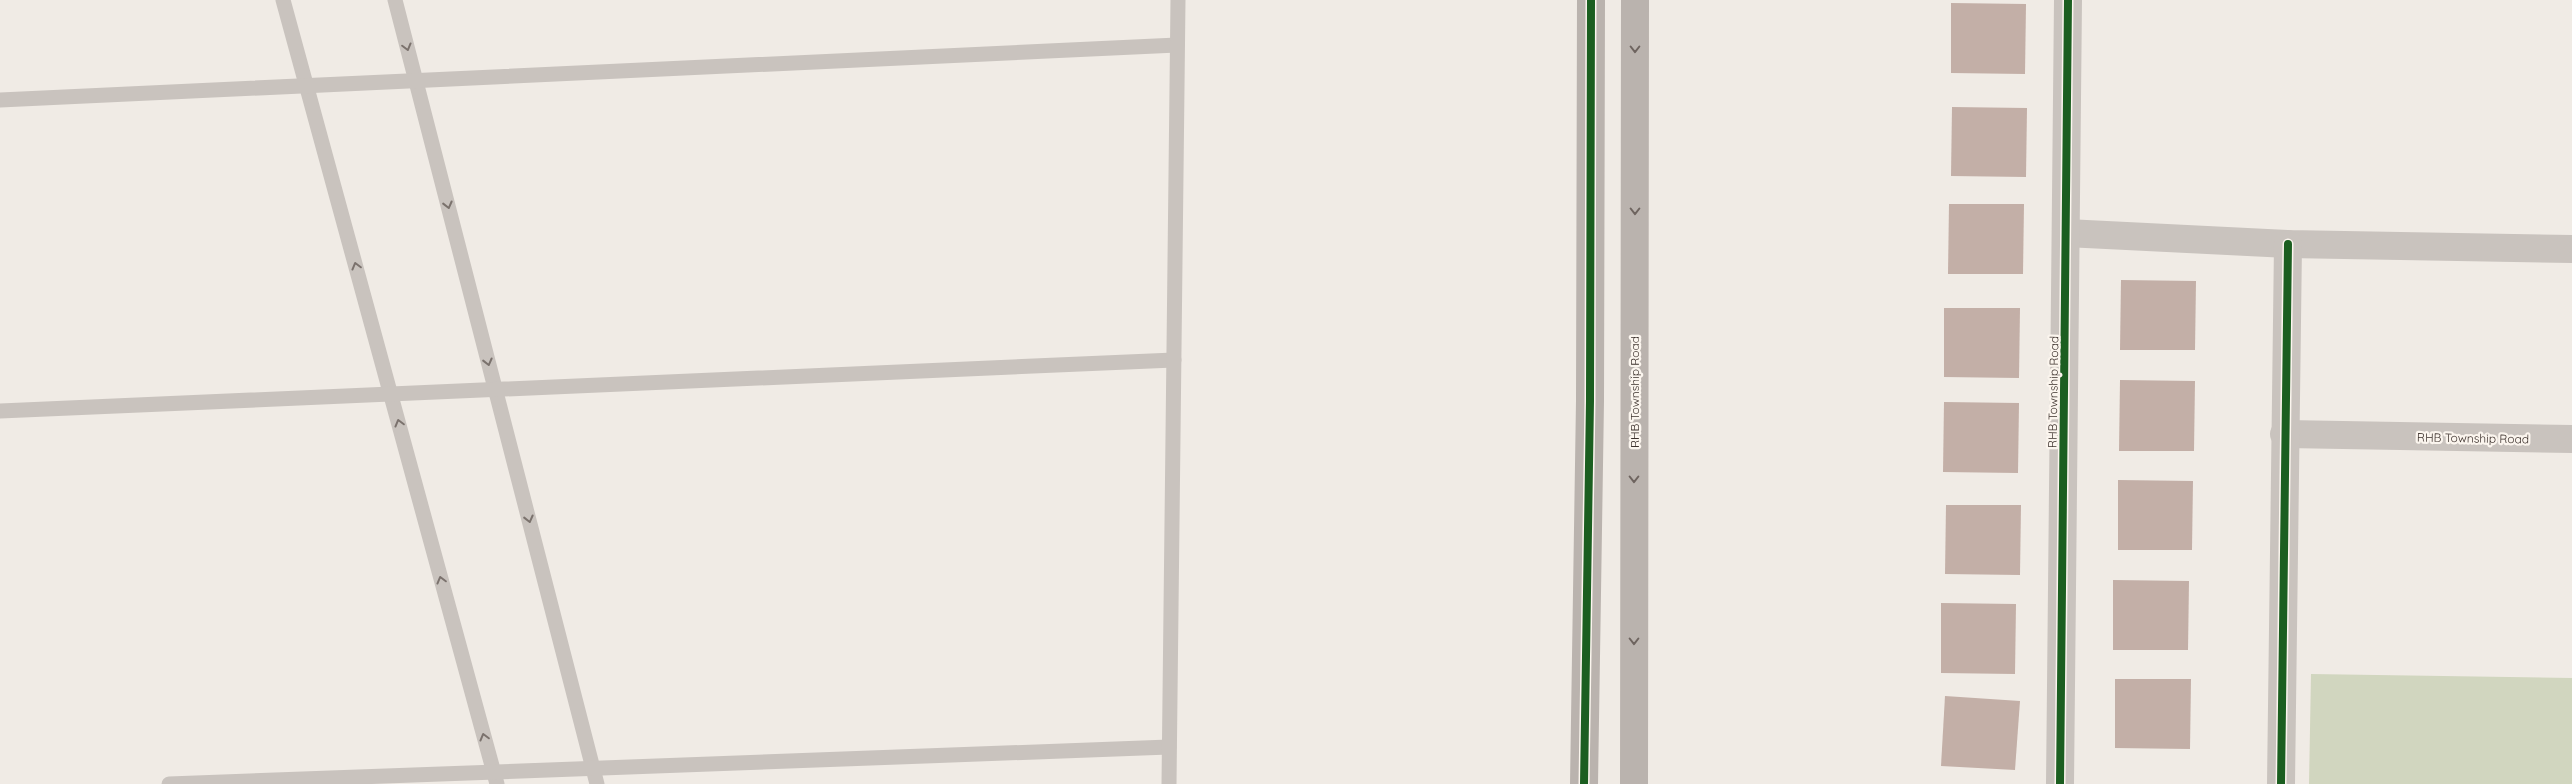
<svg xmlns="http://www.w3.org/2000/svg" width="2572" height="784" font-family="Quicksand,sans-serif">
	<rect width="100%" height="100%" fill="#f0ebe5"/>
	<path fill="#d1d6bf" d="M2311 674 2572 678V784H2309Z"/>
	<g fill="#c3afa7">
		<path d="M1951 3 2026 4 2025 74 1951 73Z"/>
		<path d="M1952 107 2027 108 2026 177 1951 176Z"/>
		<path d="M1949 204H2024L2023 274H1948Z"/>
		<path d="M2121 280 2196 281 2195 350H2120Z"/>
		<path d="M1944 308H2020L2019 378 1944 377Z"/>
		<path d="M2120 380 2195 381 2194 451H2119Z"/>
		<path d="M1944 402 2019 403 2018 473 1943 472Z"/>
		<path d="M2118 480 2193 481 2192 550H2118Z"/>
		<path d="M1946 505H2021L2020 575 1945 574Z"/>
		<path d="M2113 580 2189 581 2188 650H2113Z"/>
		<path d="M1941 603 2016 604 2015 674 1941 673Z"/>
		<path d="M2115 679H2191L2190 749 2115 748Z"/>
		<path d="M1945 696 2020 701 2015 770 1941 766Z"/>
	</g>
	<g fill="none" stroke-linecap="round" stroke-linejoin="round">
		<g stroke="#c9c3be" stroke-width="15">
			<path d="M283 0 497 784"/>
			<path d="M395 0 597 784"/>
			<path d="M0 100 1177 45"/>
			<path d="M0 411 1174 360"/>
			<path d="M169 784 1169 747"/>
			<path d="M1169 784 1178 0"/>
		</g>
		<g stroke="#c9c3be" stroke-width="28">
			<path d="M2066 233 2288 244 2572 249"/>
			<path d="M2284 434 2572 439"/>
			<path d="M2060 784 2068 0"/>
			<path d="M2281 784 2288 244"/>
		</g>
		<g stroke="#bab3ae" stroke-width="28">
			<path d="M1584 784 1590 401 1591 0"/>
			<path d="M1634 784 1635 0"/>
		</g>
		<defs>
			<g id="cycleway">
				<path d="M1584 784 1590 401 1591 0"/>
				<path d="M2060 784 2068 0"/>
				<path d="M2281 784 2288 244"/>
			</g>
		</defs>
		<use href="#cycleway" stroke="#fbf5ee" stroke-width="11"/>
		<use href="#cycleway" stroke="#1b5e20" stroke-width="8"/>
	</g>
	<defs><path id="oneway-chevron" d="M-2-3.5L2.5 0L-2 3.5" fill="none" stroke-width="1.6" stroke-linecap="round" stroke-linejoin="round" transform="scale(1.25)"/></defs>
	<g stroke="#7b726d">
		<use href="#oneway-chevron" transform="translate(407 47) rotate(75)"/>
		<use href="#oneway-chevron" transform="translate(448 205) rotate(76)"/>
		<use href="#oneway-chevron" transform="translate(356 266) rotate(-105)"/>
		<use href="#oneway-chevron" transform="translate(488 362) rotate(76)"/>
		<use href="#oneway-chevron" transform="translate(399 423) rotate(-105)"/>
		<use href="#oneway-chevron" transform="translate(529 519) rotate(76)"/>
		<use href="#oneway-chevron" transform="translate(441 580) rotate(-105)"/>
		<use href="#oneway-chevron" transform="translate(484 737) rotate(-105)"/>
	</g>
	<g stroke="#6e645f">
		<use href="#oneway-chevron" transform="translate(1635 49) rotate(90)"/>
		<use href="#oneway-chevron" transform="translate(1635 211) rotate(90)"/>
		<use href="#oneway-chevron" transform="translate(1634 479) rotate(90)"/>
		<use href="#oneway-chevron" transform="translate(1634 641) rotate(90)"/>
	</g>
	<g text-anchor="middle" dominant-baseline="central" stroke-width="4.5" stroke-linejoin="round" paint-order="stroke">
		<g font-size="12" fill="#3b302b" stroke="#fbf5ee">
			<text transform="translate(1634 392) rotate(-90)">RHB Township Road</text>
			<text transform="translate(2053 392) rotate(-89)">RHB Township Road</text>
			<text transform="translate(2473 438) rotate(1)">RHB Township Road</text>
		</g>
	</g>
</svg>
